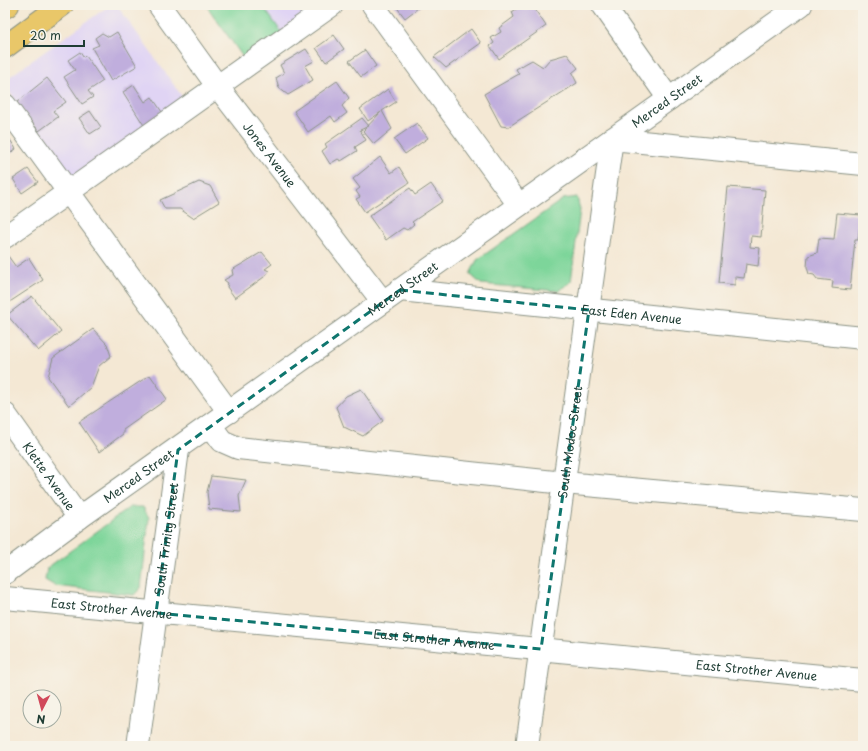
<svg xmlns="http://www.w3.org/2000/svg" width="868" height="751" font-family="'Playpen Sans',sans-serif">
	<rect width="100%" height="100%" fill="#f7f3e8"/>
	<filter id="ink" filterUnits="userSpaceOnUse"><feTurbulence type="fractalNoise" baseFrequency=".025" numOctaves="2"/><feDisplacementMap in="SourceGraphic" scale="8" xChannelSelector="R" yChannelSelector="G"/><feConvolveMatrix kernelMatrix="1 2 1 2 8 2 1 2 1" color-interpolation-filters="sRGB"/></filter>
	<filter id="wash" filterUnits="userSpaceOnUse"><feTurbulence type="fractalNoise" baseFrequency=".012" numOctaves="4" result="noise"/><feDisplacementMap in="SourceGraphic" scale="16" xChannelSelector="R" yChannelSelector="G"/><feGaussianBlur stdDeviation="0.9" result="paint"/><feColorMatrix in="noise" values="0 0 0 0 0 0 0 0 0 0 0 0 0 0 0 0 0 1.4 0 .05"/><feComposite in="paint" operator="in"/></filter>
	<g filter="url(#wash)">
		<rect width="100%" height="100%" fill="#f4e8d4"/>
		<g fill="#e0d4f4">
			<path d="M110 5H117L186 102 75 181 16 103 5 83V80Z"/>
			<path d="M262 5H318L282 33Z"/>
		</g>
		<g fill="#7dd59a" stroke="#4e8967">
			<path d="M206 5H262L282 33 245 60Z"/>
			<path d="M577 197 580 210 571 282 558 291 481 284 470 274 477 260 563 199Z"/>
			<path d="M130 507H143L149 518 141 588 134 595 55 586 45 580 47 568Z"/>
		</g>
		<g id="blocks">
			<g fill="#c0aedd">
				<path d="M395 5H422L405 18Z"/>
				<path d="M522 5H532L546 26 499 59 490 46 494 43 491 38 501 32 499 28 514 17 512 12Z"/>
				<path d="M471 29 481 43 446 68 434 57Z"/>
				<path d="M117 32 137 66 111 81 92 48 99 45 95 38 102 33 109 37Z"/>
				<path d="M334 35 344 49 326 62 316 48Z"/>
				<path d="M306 49 314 61 305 66 313 80 288 95 279 88 276 78 284 73 280 65Z"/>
				<path d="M365 50 376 66 361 77 349 61Z"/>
				<path d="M80 52 83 57 86 56 103 81 88 91 93 97 82 104 64 77 75 70 68 60Z"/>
				<path d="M567 54 578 68 572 73 577 83 508 127 501 126 484 94 519 74 516 69 532 60 543 67 550 59Z"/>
				<path d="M47 78 66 102 53 111 58 117 39 131 16 103Z"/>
				<path d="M337 81 349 98 342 106 347 113 335 122 331 116 308 132 294 111Z"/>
				<path d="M134 85 145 102 152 97 164 115 145 127 123 92Z"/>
				<path d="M388 89 396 102 382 111 392 129 374 144 363 131 381 112 368 121 360 109Z"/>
				<path d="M90 111 101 127 90 134 79 118Z"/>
				<path d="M362 118 369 126 360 130 366 140 355 147 357 151 341 161 338 159 330 164 322 151 327 147 325 144Z"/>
				<path d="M417 123 428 138 405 154 394 139Z"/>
				<path d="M5 132 16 149 5 157Z"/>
				<path d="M380 157 391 173 399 167 409 183 365 212 356 199 360 197 356 191 360 188 353 179Z"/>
				<path d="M28 169 38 182 22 193 13 179Z"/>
				<path d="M199 182 210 186 219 202 193 218 180 209H165L160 200Z"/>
				<path d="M431 184 443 201 412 222 414 224 407 230 403 228 386 240 369 216 410 188 415 195Z"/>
				<path d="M728 187 765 190 761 237 751 236 750 247 760 248 758 266 746 264 744 278 735 277V285L719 283Z"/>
				<path d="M837 213 861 215 858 240H855L850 290 832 288 833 281 817 279 814 275 809 274 807 267 808 256 817 253 819 238 834 239Z"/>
				<path d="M262 252 272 264 265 269 269 271 264 277 235 298 227 287 228 283 224 280 233 275 232 270Z"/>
				<path d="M8 256 16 267 29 258 43 280 5 305V257Z"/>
				<path d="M32 296 61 332 38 351 7 315Z"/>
				<path d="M93 329 107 344 111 356 99 366 91 387 69 406 48 377 53 358Z"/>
				<path d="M150 375 167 399 123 430V434L99 452 79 422Z"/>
				<path d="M361 389 383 421 363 436 344 427 336 407 346 396Z"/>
				<path d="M211 476 246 480 239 496 241 512 209 509 207 492Z"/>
			</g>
		</g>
	</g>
	<g filter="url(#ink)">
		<use href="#blocks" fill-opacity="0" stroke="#8a9284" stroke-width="1"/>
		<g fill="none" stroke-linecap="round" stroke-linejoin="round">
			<defs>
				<g id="minor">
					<path id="s1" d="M159 5 218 87 383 302"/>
					<path d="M373 5 519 205"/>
					<path d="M603 5 669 99"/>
					<path d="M5 105 229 412"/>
					<path d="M5 237 332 5"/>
					<path id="s2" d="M400 290 863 338"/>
					<path id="s3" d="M5 414 79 518"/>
					<path d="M211 426 222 441 238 448 564 483 863 510"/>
					<path id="s4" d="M5 573 79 518 801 5"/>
					<path id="s5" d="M5 598 863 680"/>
					<path id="s6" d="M138 746 178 450"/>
					<path id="s7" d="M527 746 612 139 863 164"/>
				</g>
				<g id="major">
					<path d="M5 7 8 5"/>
					<path d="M5 47 62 5"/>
				</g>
			</defs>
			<use href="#minor" stroke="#8a9284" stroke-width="24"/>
			<use href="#major" stroke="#8a9284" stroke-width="24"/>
			<use href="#minor" stroke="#fff" stroke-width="22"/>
			<use href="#major" stroke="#e9c769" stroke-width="22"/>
		</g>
	</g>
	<path fill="none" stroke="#0f766e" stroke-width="3" stroke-dasharray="8 5" stroke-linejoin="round" d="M400 290 589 310 541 649 156 613 178 450Z"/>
	<g text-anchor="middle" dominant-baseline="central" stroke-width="3" stroke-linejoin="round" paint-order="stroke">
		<g font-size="12" fill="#1f3d34" stroke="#f7f3e8">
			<text stroke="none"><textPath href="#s4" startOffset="813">Merced Street</textPath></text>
			<text stroke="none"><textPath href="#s1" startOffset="186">Jones Avenue</textPath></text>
			<text stroke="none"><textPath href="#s4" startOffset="489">Merced Street</textPath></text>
			<text stroke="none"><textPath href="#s2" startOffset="233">East Eden Avenue</textPath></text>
			<text stroke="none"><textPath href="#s7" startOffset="307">South Modoc Street</textPath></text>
			<text stroke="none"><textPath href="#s3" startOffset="76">Klette Avenue</textPath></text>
			<text stroke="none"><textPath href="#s4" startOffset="165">Merced Street</textPath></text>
			<text stroke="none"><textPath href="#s6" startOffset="209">South Trinity Street</textPath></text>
			<text stroke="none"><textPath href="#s5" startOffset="107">East Strother Avenue</textPath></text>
			<text stroke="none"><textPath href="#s5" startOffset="431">East Strother Avenue</textPath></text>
			<text stroke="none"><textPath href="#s5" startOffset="755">East Strother Avenue</textPath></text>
		</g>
	</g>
	<rect width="868" height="751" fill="none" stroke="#f7f3e8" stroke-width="20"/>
	<g transform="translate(42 709) rotate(186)"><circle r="19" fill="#f7f3e8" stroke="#a1aaa0"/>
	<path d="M0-3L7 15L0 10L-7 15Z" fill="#d1495b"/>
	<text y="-6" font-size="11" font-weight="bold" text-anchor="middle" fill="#1f3d34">N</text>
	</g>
	<path d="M24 40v6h60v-6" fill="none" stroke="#1f3d34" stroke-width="2"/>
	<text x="30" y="40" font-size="12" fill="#1f3d34" stroke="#f7f3e8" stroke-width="3" paint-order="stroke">20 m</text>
</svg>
